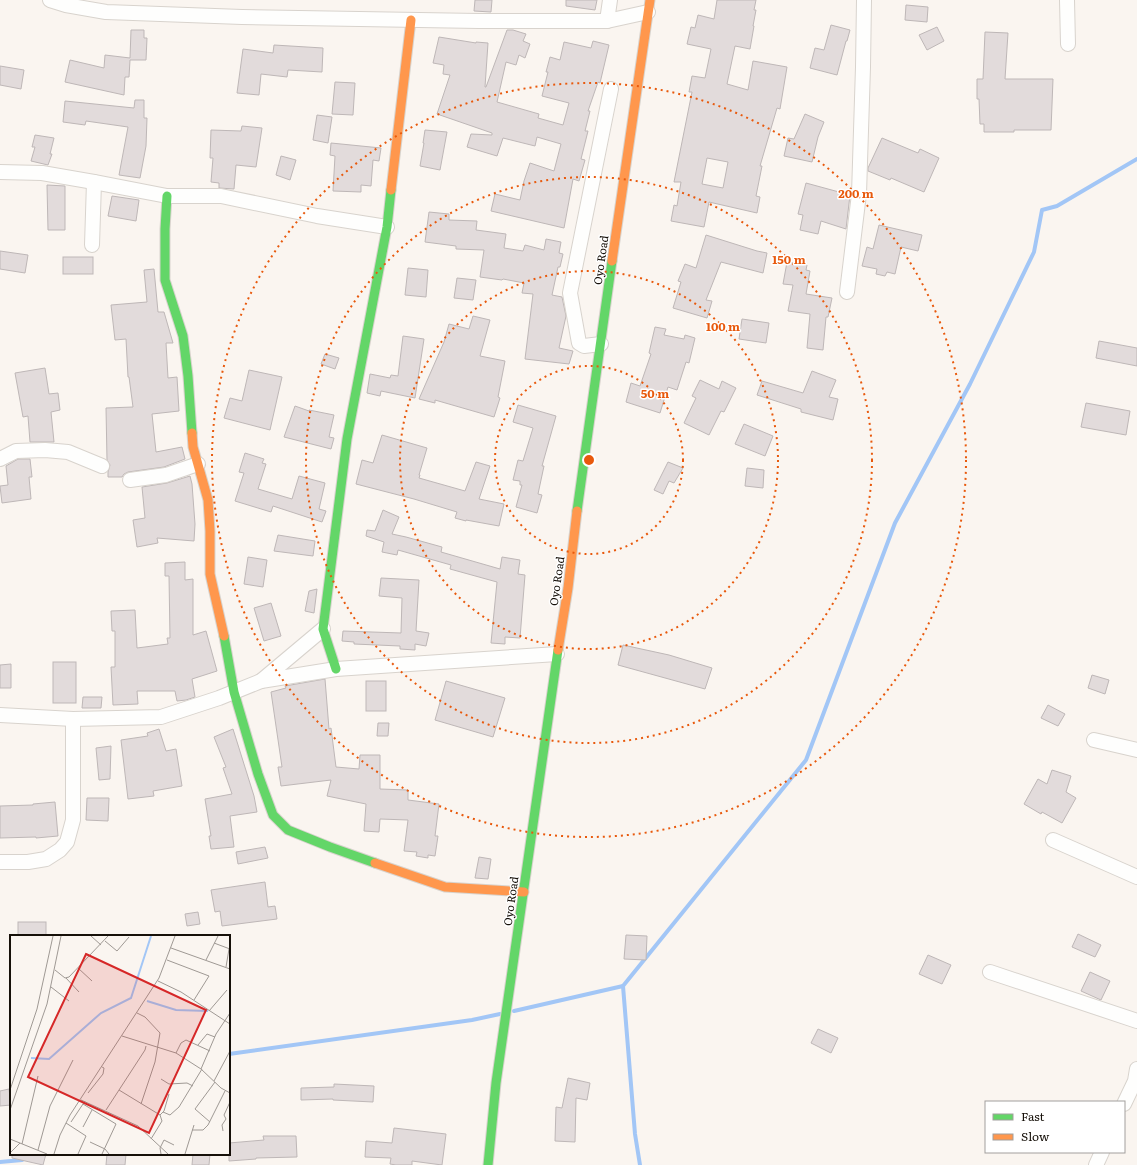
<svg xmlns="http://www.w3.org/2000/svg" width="1137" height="1165" font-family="Literata,serif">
	<rect width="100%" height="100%" fill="#faf5f0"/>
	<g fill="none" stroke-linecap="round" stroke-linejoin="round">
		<g stroke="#a2c6f6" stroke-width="4">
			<path d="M514 1011 623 986"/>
			<path d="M229 1054 472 1020 500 1014"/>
			<path d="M0 1162 22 1160 34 1154"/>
			<path d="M640 1165 635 1134 623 986 806 760 895 523 970 384 1034 252 1042 210 1057 206 1137 159"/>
		</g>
	</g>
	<g fill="#e2dbdb" stroke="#beb7b7" fill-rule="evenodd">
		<path d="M475 0H492L491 12 474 11Z"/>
		<path d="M566 0H597L595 10 566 6Z"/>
		<path d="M717 0H756L754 10H756L753 26H754L750 49 735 46 727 84 748 90 753 61 787 67 780 109 777 108 760 166H762L756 196 760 197 757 213 709 202 704 227 671 221 674 205 677 206 681 182H674L692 92H689L692 76 705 78 711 49 687 44 691 27 695 28 698 15 714 19ZM707 158 728 162 723 188 702 184Z"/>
		<path d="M906 5 928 7 927 22 905 20Z"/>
		<path d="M831 25 850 30 847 41H846L837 75 810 68 815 48 824 50Z"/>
		<path d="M937 27 944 41 927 50 919 35Z"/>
		<path d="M131 30H144V38H147L146 60H130L129 77H125L124 95 65 82 70 60 104 68 105 55 130 58Z"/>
		<path d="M507 30H513L526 34 523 41 530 44 525 58 519 55 516 65 506 62 497 102 539 114 538 118 563 125 569 103 542 96 548 72H546L550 57 560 60 564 42 591 48 593 41 609 45 600 83 598 82 588 111H590L585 131H588L581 159 585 160 579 181 573 179 564 228 491 211 495 194 520 200 524 181 530 163 554 171 561 144 537 137 535 146 503 138 497 156 467 147 471 134 492 135V133L437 114 450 75 443 74 444 65 433 63 439 37 476 43V42L488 43 485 87H486Z"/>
		<path d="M985 32 1008 33 1005 79H1053L1051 130H1014V132H984V124H980L979 99H977V79H983Z"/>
		<path d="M274 45 323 48 322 72 288 70 287 77 261 74 259 95 237 93 243 49 273 53Z"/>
		<path d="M0 66 24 70 21 89 0 85Z"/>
		<path d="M335 82 355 83 353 115 332 114Z"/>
		<path d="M135 100H144V118H147L146 146 140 178 119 175 128 127 86 121 85 125 63 122 65 101 134 108Z"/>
		<path d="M805 114 824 122 818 137 812 162 784 156 788 138 794 139Z"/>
		<path d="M317 115 332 117 328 143 313 140Z"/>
		<path d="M242 126 262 128 256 167 236 165 234 189 219 188V183L211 182 213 158H210L211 130 241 131Z"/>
		<path d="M425 130 447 132 440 170 420 166 424 143H423Z"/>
		<path d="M35 135 54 138 50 154H52L48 165 31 161 35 147H32Z"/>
		<path d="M882 138 918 153 920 149 939 158 924 192 891 178 890 180 868 171V168Z"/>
		<path d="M331 143 381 148 379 161 373 160 371 186 361 185V192L333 191 335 156 330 155Z"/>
		<path d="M281 156 296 160 290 180 276 175Z"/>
		<path d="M806 183 850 195 846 229 821 221 818 234 800 230 803 215 798 214Z"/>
		<path d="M47 185 65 186V230H48Z"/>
		<path d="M112 196 139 200 136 221 108 216Z"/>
		<path d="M429 212 449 214V220L477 221 476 230 506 234 504 248 523 251 525 245 544 250 546 239 561 242 559 253 563 254 560 267H558L552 295 562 297 566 316 559 348 573 351 569 364 525 359 533 294 522 293 524 283 503 279 502 280 480 277 484 250 456 249V246L425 242Z"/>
		<path d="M879 225 922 235 918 251 901 247 895 274 887 272 885 276 876 274 877 269 862 266 867 247 873 249Z"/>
		<path d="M706 235 757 251 767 253 763 273 721 262 706 300 712 301 707 318 673 308 681 282 678 281 685 264 696 268Z"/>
		<path d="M0 251 28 255 25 273 0 269Z"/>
		<rect x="63" y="257" width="30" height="17"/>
		<path d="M787 262 807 265 806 270 810 271 806 294 832 298 828 317H826L823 350 807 348 810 314 788 311 793 285 783 284Z"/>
		<path d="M408 268 428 270 426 297 405 295Z"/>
		<path d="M154 269 158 312H164L173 343H166L168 378 177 377 179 411 152 414 156 452 182 447 185 459 164 467 128 472 124 474 122 477H108V472L110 465 107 460 106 408 133 407 129 377H128L126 339 115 340 111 305 147 302 144 270Z"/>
		<path d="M457 278 476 280 473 300 454 298Z"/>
		<path d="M473 316 490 320 480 356 505 361 498 397 500 398 494 417 435 400V403L419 399 444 342 449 324 469 329Z"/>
		<path d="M742 319 769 323 766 343 739 339Z"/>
		<path d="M655 327 666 329 664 335 684 339 685 335 695 338 689 363 686 362 677 390 668 387 660 413 626 402 631 383 640 386 651 354 649 353Z"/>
		<path d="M403 336 424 339 415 398 381 391 380 396 367 393 370 374 390 378 391 375 398 376Z"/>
		<path d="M1099 341 1137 348V366L1096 358Z"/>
		<path d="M325 354 339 358 335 369 321 364Z"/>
		<path d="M45 368 49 394 58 393 60 410 51 412 54 442H30L28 416 23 417 15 373Z"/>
		<path d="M249 370 282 377 270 430 224 418 230 398 242 401Z"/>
		<path d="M812 371 836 380 829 397 838 399 833 420 801 412V409L757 395 762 381 803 393Z"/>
		<path d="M700 380 719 389 722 381 736 388 724 412 721 411 709 435 684 423 696 398 692 396Z"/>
		<path d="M1086 403 1130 411 1126 435 1081 427Z"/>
		<path d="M518 405 556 416 542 466H544L538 494 542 495 537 513 516 507 522 485H520V481L513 480 518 460 523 461 533 428 513 422Z"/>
		<path d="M295 406 309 411V410L334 415 329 437 334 438 331 449 284 437Z"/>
		<path d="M744 424 773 436 765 456 735 444Z"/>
		<path d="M382 435 427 448 419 475H420L419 478 465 491 476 462 490 466 479 499 504 504 499 526 466 520V521L455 518 457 512 414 499 356 484 362 460 373 463Z"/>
		<path d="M245 453 264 459 262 463 266 464 258 489 292 499 299 476 325 483 319 509 326 511 322 522 273 506 271 512 235 501 244 473 239 472Z"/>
		<path d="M18 459H30L32 477H29L31 499 2 503 0 486 8 485 6 466Z"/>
		<path d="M668 462 683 468 674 483 669 481 663 494 654 490Z"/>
		<path d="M747 468 764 470 763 488 745 486Z"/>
		<path d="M190 476 192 484 195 524 194 541 157 538 158 543 137 547 133 520 145 518 142 487 167 483Z"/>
		<path d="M383 510 399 517 392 534 406 537 442 547 441 552 500 569 502 557 520 560 518 574 525 575 520 638 505 637V644L491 643 497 582 450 569 451 565 398 550 397 555 382 552 384 542 366 536 367 530 375 531Z"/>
		<path d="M278 535 315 541 313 556 274 551Z"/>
		<path d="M248 557 267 560 263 587 244 584Z"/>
		<path d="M185 562V580L193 579V635L206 631 217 671 192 679 195 697 186 700 177 701 175 691H137L138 704 113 705 111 667H115V631H112L111 611 135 610 137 648 168 644 167 638H170L169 576H165V563Z"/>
		<path d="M381 578 419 580 416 631 429 633 426 646 415 644V650L400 649V646L354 644V642L342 641 343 631 401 633 402 598 379 596Z"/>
		<path d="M317 589 314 613 305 611 309 591Z"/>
		<path d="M271 603 281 636 264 641 254 608Z"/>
		<path d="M623 645 669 655 712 668 705 689 618 665Z"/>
		<rect x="53" y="662" width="23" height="41"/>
		<path d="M11 664V688H0V665Z"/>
		<path d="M1092 675 1109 680 1105 694 1088 688Z"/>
		<path d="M325 679 329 729 331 728 336 767 359 769 360 755H380V789L408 790V800L439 804 435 836H438L435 856 428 855V858L416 856 417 852 404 851 408 820 380 819 379 832 364 831 366 804 327 796 331 780 281 786 278 767H282L271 692 286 688 285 686Z"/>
		<rect x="366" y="681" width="20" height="30"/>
		<path d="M446 681 505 698 493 737 435 720Z"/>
		<path d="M83 697H102L101 708H82Z"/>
		<path d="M1048 705 1065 714 1058 726 1041 718Z"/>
		<path d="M378 723H389L388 736H377Z"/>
		<path d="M159 729 166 751 176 749 182 786 153 791 154 796 128 799 121 740 148 736 147 733Z"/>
		<path d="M233 729 254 796 257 812 230 816 234 847 211 849 209 836H211L205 799 232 794 223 768 226 767 214 737Z"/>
		<path d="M111 746 110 779 99 780 96 748Z"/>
		<path d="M1052 770 1071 776 1066 792 1076 798 1062 823 1042 812 1041 814 1024 804 1038 779 1047 784Z"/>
		<path d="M87 798H109L108 821 86 820Z"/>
		<path d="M55 802 58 836 36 838V837L0 838V806L33 805V804Z"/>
		<path d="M265 847 268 858 238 864 236 852Z"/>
		<path d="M479 857 491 859 488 879 475 878Z"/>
		<path d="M265 882 268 907 275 906 277 919 222 926 220 911 215 912 211 890Z"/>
		<path d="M198 912 200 924 187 926 185 914Z"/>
		<rect x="18" y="922" width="28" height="14"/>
		<path d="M1078 934 1101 945 1095 957 1072 947Z"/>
		<path d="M626 935 647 936 646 960 624 959Z"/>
		<path d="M928 955 951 965 942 984 919 974Z"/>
		<path d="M1090 972 1110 981 1101 1000 1081 991Z"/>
		<path d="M818 1029 838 1038 831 1053 811 1043Z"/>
		<path d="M568 1078 590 1083 587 1100 576 1098 575 1142 555 1141 556 1107 562 1108Z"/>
		<path d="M334 1084 374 1086 373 1102 333 1100V1099L301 1100V1088L334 1087Z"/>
		<path d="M9 1089 11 1105 0 1106V1091Z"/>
		<path d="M394 1128 446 1134 442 1165 412 1161V1165H396L390 1164 391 1158 365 1157 366 1141 392 1143Z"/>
		<path d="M263 1136H296L297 1157 256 1158V1159L229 1161V1143L264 1140Z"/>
		<path d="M12 1154H46L43 1165 12 1158Z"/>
		<path d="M107 1154H126L125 1165H106Z"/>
		<path d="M193 1154H210L209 1165H192Z"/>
	</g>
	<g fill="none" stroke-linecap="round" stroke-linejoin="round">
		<defs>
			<g id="street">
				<path d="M50 0 66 5 106 12 242 17 479 21H607L648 12"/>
				<path d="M1067 0 1068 44"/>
				<path d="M607 21 610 0"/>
				<path d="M0 172 42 173 94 182 167 196H221L317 216 387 227"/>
				<path d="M92 245 94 182"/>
				<path d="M847 292 859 194 863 67 864 0"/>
				<path d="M601 344 584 346 579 343 570 293 611 89"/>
				<path d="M0 459 16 451 45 450 68 452 102 466"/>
				<path d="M130 480 166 475 198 464"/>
				<path d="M261 681 323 629"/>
				<path d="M0 715 73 719 161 717 219 698 261 681 336 669 557 654"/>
				<path d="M1094 740 1137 750"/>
				<path d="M1053 840 1137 877"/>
				<path d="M0 862H28L46 859 60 850 67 842 73 820V719"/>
				<path d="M990 972 1137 1021"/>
				<path d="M1124 1104 1135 1081 1137 1069"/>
				<path d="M1096 1165 1102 1152"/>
			</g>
			<g id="fast">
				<path d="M167 196 165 229V280L183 336 188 376 192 433"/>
				<path d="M577 511 612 261"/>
				<path d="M224 636 234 692 258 774 273 815 288 830 330 847 375 863"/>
				<path d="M336 669 323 629 347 439 387 227 391 190"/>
				<path d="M488 1165 496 1083 558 650"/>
			</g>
			<g id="slow">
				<path d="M391 190 411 20"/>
				<path d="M612 261 650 0"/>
				<path d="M192 433 193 447 208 500 210 531V574L224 636"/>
				<path d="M558 650 568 588 577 511"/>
				<path d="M375 863 445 887 524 892"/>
			</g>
		</defs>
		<use href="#street" stroke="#d8d3cd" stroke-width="16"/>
		<use href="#fast" stroke="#d8d3cd" stroke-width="11"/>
		<use href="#slow" stroke="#d8d3cd" stroke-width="11"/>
		<use href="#street" stroke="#fefefd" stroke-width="14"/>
		<use href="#fast" stroke="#63d668" stroke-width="9"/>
		<use href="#slow" stroke="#ff974d" stroke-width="9"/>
	</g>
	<g fill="none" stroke="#e8590c" stroke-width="2" stroke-dasharray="2 4">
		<circle cx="589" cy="460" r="94"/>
		<circle cx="589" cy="460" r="189"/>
		<circle cx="589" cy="460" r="283"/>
		<circle cx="589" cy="460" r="377"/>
	</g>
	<g text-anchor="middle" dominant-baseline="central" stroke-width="3" stroke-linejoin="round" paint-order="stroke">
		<g font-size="11" fill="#161009" stroke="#fff">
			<text transform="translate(600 260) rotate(-82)">Oyo Road</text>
			<text transform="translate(556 581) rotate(-82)">Oyo Road</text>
			<text transform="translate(510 901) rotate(-82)">Oyo Road</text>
		</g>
	</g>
	<g transform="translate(10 935)">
		<rect width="220" height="220" fill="#faf5f0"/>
		<path fill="none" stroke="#a2c6f6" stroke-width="2" d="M137 66 166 75 198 76M21 123 39 124 91 78 121 63 141 1"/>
		<path fill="none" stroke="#9f9994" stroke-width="1" d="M81 1 91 10M95 6 107 16 119 2M204 8 220 14M161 13 220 34M157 25 199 41 184 65M196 25 208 1M216 32 219 14M68 33 82 46M45 35 55 43 59 42 98 1M56 43 69 57M148 46 171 57 220 89M41 52 59 66M199 76 217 55M127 78 135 82 150 98 145 127 131 169M112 101 166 118 191 134 211 153 220 158M188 110 197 99 205 102M166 118 171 108 176 105 200 116M191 134 206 99 220 78M151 144 159 149 177 148 183 151M204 146 220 116M0 155 27 74 43 1M109 155 150 180 154 176 159 159M78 158 93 139 94 133 92 132M71 165 128 191 158 219M73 169 106 189 92 219M0 175 37 69 51 1M96 175 135 115 136 111M153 177 160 180 169 172 192 134M61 187 75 166M200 187 185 174 205 147M56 188 76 201 68 219M73 192 82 175M182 195H193L198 190 215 156M213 196 212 190 216 184 214 180 220 167M0 204 37 219M141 204 152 186 150 180M80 207 95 214 99 219M12 209 28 141M28 215 40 171 63 125M0 218 10 208M44 219 50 200 60 180 149 43 165 1M151 219 150 213 154 205 164 210M175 219 184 190"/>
		<path fill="#d62828" fill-opacity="0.15" stroke="#d62828" stroke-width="2" d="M76 19 196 75 139 198 18 142Z"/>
		<rect width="220" height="220" fill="none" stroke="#161009" stroke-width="2"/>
	</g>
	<circle cx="589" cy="460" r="6" fill="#e8590c" stroke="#fff" stroke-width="2"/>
	<g font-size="12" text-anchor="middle" font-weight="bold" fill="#e8590c" stroke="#fff" stroke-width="3" stroke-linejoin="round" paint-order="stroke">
		<text x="856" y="198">200 m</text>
		<text x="789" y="264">150 m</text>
		<text x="723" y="331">100 m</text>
		<text x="655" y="398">50 m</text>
	</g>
	<rect x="985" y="1101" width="140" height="52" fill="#ffffff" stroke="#a29f9d"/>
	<rect x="993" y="1114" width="20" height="6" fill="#63d668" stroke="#a29f9d"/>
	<text x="1021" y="1121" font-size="12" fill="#161009">Fast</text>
	<rect x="993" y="1134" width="20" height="6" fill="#ff974d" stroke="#a29f9d"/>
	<text x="1021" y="1141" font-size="12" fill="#161009">Slow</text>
</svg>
